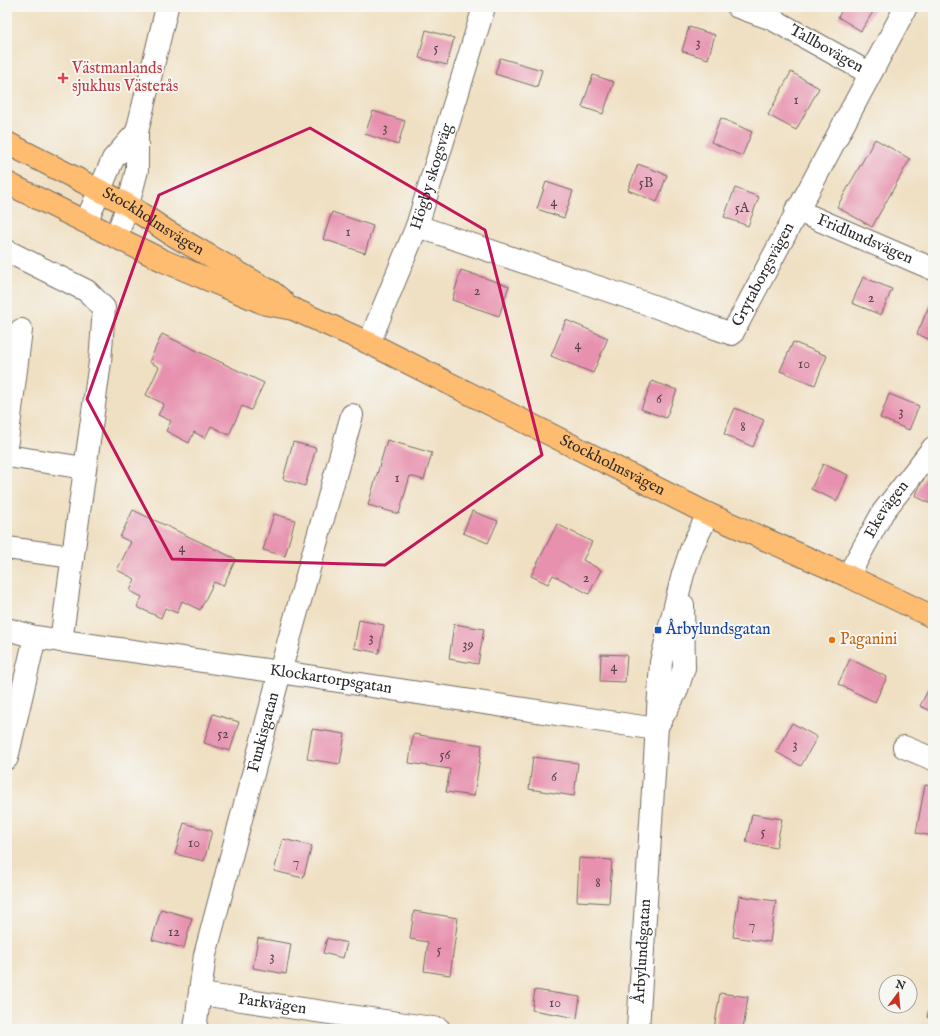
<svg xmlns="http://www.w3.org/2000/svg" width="940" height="1036" font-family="'IM FELL English',serif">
	<rect width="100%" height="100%" fill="#f6f6f2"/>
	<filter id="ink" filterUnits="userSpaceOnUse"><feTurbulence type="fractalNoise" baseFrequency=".025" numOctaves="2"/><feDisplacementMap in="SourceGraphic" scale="8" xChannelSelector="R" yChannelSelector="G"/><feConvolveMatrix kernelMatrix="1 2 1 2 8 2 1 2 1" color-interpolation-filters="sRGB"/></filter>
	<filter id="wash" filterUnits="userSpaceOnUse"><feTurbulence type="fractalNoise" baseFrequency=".012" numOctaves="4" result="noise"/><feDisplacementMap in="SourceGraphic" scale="16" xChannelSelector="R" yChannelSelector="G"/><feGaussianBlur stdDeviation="0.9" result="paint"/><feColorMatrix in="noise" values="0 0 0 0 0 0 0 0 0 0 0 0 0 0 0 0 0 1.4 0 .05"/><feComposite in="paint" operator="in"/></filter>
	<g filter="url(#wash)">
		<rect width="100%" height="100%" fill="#f0e0c3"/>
		<g id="blocks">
			<g fill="#e791ae">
				<path d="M844 7H876L861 31 838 17Z"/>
				<path d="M689 27 715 35 708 59 682 51Z"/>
				<path d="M426 30 454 38 447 65 419 58Z"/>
				<path d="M500 58 542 70 537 87 495 74Z"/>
				<path d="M791 72 819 88 796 130 768 115Z"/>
				<path d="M593 75 614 82 603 114 582 107Z"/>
				<path d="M373 111 405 121 398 145 365 134Z"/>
				<path d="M721 118 752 132 742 156 711 142Z"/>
				<path d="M875 139 910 159 872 227 837 207Z"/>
				<path d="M638 164 667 175 657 202 628 190Z"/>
				<path d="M546 182 573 191 564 218 537 209Z"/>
				<path d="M735 188 759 197 748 226 724 217Z"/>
				<path d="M332 212 373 226 365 253 323 239Z"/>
				<path d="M461 270 509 286 499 316 452 300Z"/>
				<path d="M863 277 892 289 881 315 852 303Z"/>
				<path d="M930 304 933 306V341L917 334Z"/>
				<path d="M566 320 608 338 593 373 551 356Z"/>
				<path d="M162 334 264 383 251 410 242 406 229 435 211 426 205 438 194 432 189 443 166 431 171 421 158 415 164 404 146 395 159 367 149 362Z"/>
				<path d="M793 342 827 356 815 385 780 371Z"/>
				<path d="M652 381 677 390 666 418 641 409Z"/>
				<path d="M889 394 919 406 909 430 880 418Z"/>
				<path d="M735 408 764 420 753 447 724 434Z"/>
				<path d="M387 440 432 453 424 480 410 476 399 514 368 505Z"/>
				<path d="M293 442 316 448 305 486 283 479Z"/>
				<path d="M823 464 848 475 837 501 811 489Z"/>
				<path d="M931 464 933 465V505L915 496Z"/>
				<path d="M133 510 236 559 223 586 214 582 200 610 182 601 177 613 165 608 161 618 137 607 142 597 130 591 135 579 117 570 131 542 120 537Z"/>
				<path d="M472 511 498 521 488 543 463 533Z"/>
				<path d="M274 514 295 520 285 556 263 550Z"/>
				<path d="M557 524 592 542 583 560 601 570 589 594 553 575 548 584 531 576Z"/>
				<path d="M359 620 384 625 379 653 354 648Z"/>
				<path d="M454 624 484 629 478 664 449 659Z"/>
				<path d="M601 654 627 655 625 682 600 681Z"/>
				<path d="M850 659 887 677 875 702 838 684Z"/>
				<path d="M933 680V712L920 706Z"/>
				<path d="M213 714 239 722 230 751 204 743Z"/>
				<path d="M792 723 817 737 801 766 776 752Z"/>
				<path d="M312 729 345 734 340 764 307 759Z"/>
				<path d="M413 734 482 745 474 796 446 792 450 769 409 763Z"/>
				<path d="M533 757 578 763 574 796 529 789Z"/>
				<path d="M925 785 933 786V836L916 833Z"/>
				<path d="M752 814 782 819 776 848 746 842Z"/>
				<path d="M184 823 212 831 204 861 175 854Z"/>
				<path d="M283 839 312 846 303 878 274 871Z"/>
				<path d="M579 858 612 860 609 903 577 901Z"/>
				<path d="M739 896 776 901 770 942 733 937Z"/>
				<path d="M161 909 192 918 184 948 152 940Z"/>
				<path d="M414 911 458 918 450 975 424 971 428 942 410 939Z"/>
				<path d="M258 938 291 944 286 974 253 968Z"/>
				<path d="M327 938 347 943 343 958 323 953Z"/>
				<path d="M535 990 580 997 577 1018 532 1010Z"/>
				<path d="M720 993 748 997 743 1029H714Z"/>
				<path d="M932 993H933V1019L927 1017Z"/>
			</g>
		</g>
	</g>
	<g filter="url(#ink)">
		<use href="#blocks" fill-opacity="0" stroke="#706a60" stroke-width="1"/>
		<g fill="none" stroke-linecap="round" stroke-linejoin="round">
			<defs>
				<g id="minor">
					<path id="s1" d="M738 7 772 19 869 73"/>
					<path id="s2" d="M796 210 933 269"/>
					<path d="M86 222 113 159 137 132"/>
					<path id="s3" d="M417 226 642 302 732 334 906 7"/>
					<path d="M116 237 128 205 137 170V132L167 7"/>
					<path d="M7 251 87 291 104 308 100 362 61 641"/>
					<path id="s4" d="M369 343 417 226 484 7"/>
					<path d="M7 441 21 330"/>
					<path d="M7 456 85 468"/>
					<path d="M7 548 73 557"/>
					<path id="s5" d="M848 576 883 512 933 448"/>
					<path id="s6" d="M7 629 35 637 280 672 656 729"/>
					<path d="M659 723 676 692 684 668 683 605"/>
					<path d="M904 747 933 759"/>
					<path d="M7 758 35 637"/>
					<path id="s7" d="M201 994 439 1029"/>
					<path id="s8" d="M195 1029 205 955 280 672 352 415"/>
					<path id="s9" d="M638 1029 661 662 683 574 692 547 708 514"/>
				</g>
				<g id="major">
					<path id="s10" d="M7 143 128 205 168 232 272 292 283 301"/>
					<path id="s11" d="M7 183 164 261 266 304 293 309 369 343 708 514 848 576 933 617"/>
				</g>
			</defs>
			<use href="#minor" stroke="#706a60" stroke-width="24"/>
			<use href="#major" stroke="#706a60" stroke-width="24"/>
			<use href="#minor" stroke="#fff" stroke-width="22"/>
			<use href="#major" stroke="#febc70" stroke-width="22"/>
		</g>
	</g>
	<path fill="none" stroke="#c2185b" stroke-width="3" stroke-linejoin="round" d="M310 128 485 230 542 455 385 565 172 559 87 399 159 195Z"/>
	<path fill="#e0444e" stroke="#f6f6f2" stroke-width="1.5" d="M61 72h4v4h4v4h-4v4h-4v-4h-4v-4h4z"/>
	<rect fill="#1a4fb4" stroke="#f6f6f2" stroke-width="1.5" x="654" y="626" width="8" height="8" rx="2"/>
	<circle fill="#e8710a" stroke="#f6f6f2" stroke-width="1.5" cx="832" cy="640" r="4"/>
	<g text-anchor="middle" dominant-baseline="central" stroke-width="4" stroke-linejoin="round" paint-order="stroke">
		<g font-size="14" fill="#5a444c">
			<text x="698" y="43">3</text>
			<text x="436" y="48">5</text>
			<text x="796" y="100">1</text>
			<text x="385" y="128">3</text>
			<text x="646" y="183">5B</text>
			<text x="554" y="202">4</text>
			<text x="742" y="208">5A</text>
			<text x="348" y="232">1</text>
			<text x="477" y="291">2</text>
			<text x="871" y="298">2</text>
			<text x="578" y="345">4</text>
			<text x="804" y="364">10</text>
			<text x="659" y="399">6</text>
			<text x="901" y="412">3</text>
			<text x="743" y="427">8</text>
			<text x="397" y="478">1</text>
			<text x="182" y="548">4</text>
			<text x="586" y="578">2</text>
			<text x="371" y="638">3</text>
			<text x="468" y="645">39</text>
			<text x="614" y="667">4</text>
			<text x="223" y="734">52</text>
			<text x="795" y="745">3</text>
			<text x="445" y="755">56</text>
			<text x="554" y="777">6</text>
			<text x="763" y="832">5</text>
			<text x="194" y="843">10</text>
			<text x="296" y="862">7</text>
			<text x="598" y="883">8</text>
			<text x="752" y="925">7</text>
			<text x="174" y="932">12</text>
			<text x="439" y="950">5</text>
			<text x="272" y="957">3</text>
			<text x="555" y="1003">10</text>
		</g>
		<g font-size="16" fill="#2b2b2b" stroke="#f6f6f2">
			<text stroke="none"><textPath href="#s1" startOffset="98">Tallbovägen</textPath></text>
			<text stroke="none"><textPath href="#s4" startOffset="178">Högby skogsväg</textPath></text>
			<text stroke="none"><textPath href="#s10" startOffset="166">Stockholmsvägen</textPath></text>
			<text stroke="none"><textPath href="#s2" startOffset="75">Fridlundsvägen</textPath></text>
			<text stroke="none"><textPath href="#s3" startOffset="400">Grytaborgsvägen</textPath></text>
			<text stroke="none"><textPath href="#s11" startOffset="669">Stockholmsvägen</textPath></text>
			<text stroke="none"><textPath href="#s5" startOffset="77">Ekevägen</textPath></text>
			<text stroke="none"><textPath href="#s6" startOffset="328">Klockartorpsgatan</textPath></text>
			<text stroke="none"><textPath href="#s8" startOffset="305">Funkisgatan</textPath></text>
			<text stroke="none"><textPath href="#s9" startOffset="78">Årbylundsgatan</textPath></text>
			<text stroke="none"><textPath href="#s7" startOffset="72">Parkvägen</textPath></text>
		</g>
		<g font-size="16" fill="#be3a42" stroke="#f6f6f2" text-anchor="start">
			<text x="72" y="69">Västmanlands<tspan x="72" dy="18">sjukhus Västerås</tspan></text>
		</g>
		<g font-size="16" fill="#164399" stroke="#f6f6f2" text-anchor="start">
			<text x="666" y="630">Årbylundsgatan</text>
		</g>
		<g font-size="16" fill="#c56008" stroke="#f6f6f2" text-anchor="start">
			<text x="840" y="640">Paganini</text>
		</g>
	</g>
	<rect width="940" height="1036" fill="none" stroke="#f6f6f2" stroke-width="24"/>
	<g transform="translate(898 994) rotate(16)"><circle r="19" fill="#f6f6f2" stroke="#a5a5a2"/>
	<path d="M0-3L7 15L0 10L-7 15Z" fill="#c8321e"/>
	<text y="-6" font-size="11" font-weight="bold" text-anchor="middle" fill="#2b2b2b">N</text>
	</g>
</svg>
